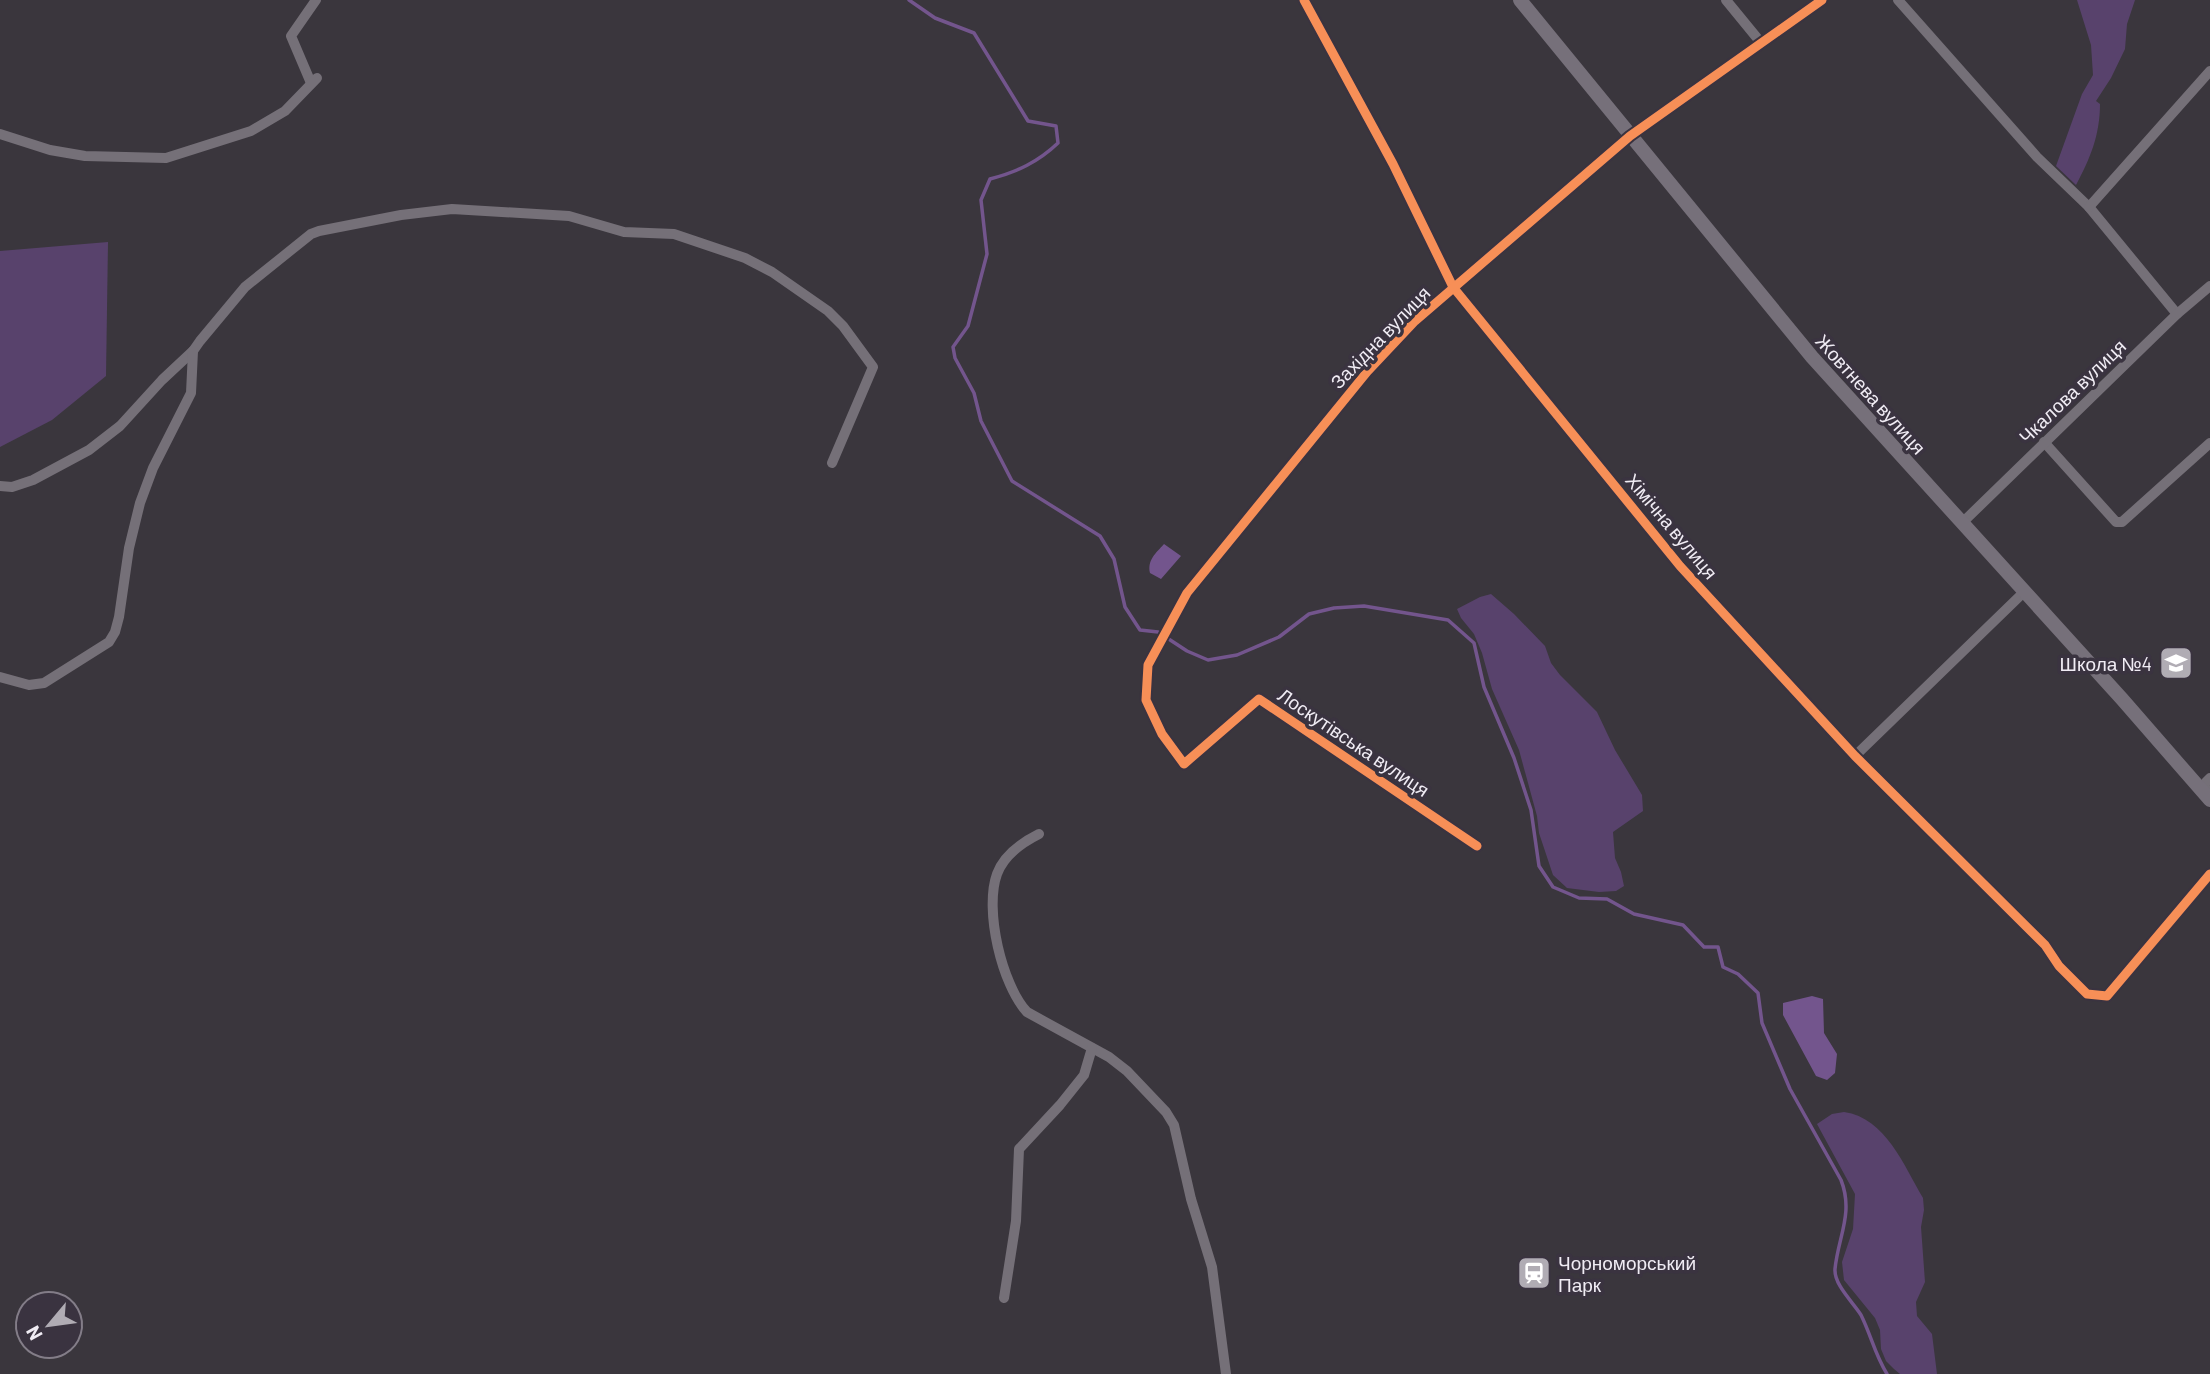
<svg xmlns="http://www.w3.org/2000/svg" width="2210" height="1374" font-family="Barlow,sans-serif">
	<rect width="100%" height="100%" fill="#3a363d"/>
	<g fill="#58426c">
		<path d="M2077 0H2135L2127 24 2125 49 2111 78 2096 101 2100 104C2100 135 2090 159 2076 185L2056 166 2082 94 2093 75 2091 45Z"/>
		<path d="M108 242 106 376 52 420 0 447V251Z"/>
		<path d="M1491 594 1514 614 1545 646 1551 663 1560 675 1597 712 1615 750 1642 795 1643 811 1613 832 1615 858 1621 872 1624 886 1616 891 1599 892 1567 888 1553 875 1539 833 1537 816 1519 750 1492 689 1482 653 1474 634 1461 618 1457 609 1480 597Z"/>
		<path d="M1844 1112C1886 1118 1904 1166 1923 1198L1924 1210 1921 1227 1925 1282 1916 1302 1917 1316 1932 1334 1937 1374H1900L1894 1369 1886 1361 1881 1349 1880 1330 1875 1318 1844 1280 1842 1262 1853 1229 1855 1194 1817 1124 1832 1114Z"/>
	</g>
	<g fill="#73558d">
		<path d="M1164 544 1181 556 1161 579 1150 573C1147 560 1156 553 1164 544Z"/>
		<path d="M1812 996 1823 999 1824 1033 1837 1054 1835 1073 1827 1080 1816 1076 1783 1015V1003Z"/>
	</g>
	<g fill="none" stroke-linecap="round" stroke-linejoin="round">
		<path stroke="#73558d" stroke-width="3.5" d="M909 0 935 18 974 33 1028 121 1056 126 1058 143C1038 162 1017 172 990 179L981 200 987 254 968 326 953 347 955 358 974 393 981 421 1012 481 1100 536 1114 559 1125 607 1140 630 1158 632 1187 651 1208 660 1237 655 1279 637 1309 614 1334 608 1364 606 1448 620 1474 643 1484 687 1514 758 1531 810 1539 866 1553 887 1579 898 1607 899 1634 914 1683 925 1704 947H1718L1723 967 1738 974 1758 993 1762 1023 1790 1089 1841 1180C1854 1213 1838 1237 1835 1269 1834 1285 1853 1302 1861 1315 1871 1335 1875 1355 1887 1374"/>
		<g stroke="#757078" stroke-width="10">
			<path d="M1304 0 1393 164 1453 287 1680 566 1855 756 2045 945 2059 966 2087 994 2107 996 2210 874"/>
			<path d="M1726 0 1762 44"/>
			<path d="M1898 0 2037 157 2089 207 2177 314"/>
			<path d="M311 83 291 36 316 0"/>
			<path d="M0 134 50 150 85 156 166 158 251 131 285 111 317 78"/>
			<path d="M2089 207 2210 71"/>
			<path d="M2044 442 2116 522H2122L2210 443"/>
			<path d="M0 486 12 487 33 480 89 450 120 426 162 380 193 351"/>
			<path d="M1962 523 2177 314 2210 286"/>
			<path d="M0 677 29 685 44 683 109 642 115 632 119 617 129 548 140 503 153 468 191 393 193 351 200 341 245 287 311 234 319 231 401 215 452 209 569 216 624 232 674 234 745 258 772 272 828 311 843 326 873 367 832 463"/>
			<path d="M1855 756 2024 592"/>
			<path d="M2205 795 2206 782 2210 778"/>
			<path d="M1039 834C1021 843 1004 855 997 874 984 910 1002 985 1027 1012L1109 1057 1127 1071 1166 1112 1174 1125 1191 1199 1212 1267 1226 1374"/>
			<path d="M1477 846 1259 699 1184 764 1162 734 1146 700 1148 665 1187 593 1367 372 1415 321 1630 136 1822 0"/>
			<path d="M1004 1298 1016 1221 1019 1149 1060 1105 1084 1075 1092 1048"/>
		</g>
		<path stroke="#76707a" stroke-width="14" d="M1520 0 1812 357 2122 699 2210 800"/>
		<defs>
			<g id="cycleway">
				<path d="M1304 0 1393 164 1453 287 1680 566 1855 756 2045 945 2059 966 2087 994 2107 996 2210 874"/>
				<path d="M1477 846 1259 699 1184 764 1162 734 1146 700 1148 665 1187 593 1367 372 1415 321 1630 136 1822 0"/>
			</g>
		</defs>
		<use href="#cycleway" stroke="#3a3340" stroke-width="13"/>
		<use href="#cycleway" stroke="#f78f57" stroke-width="9"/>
	</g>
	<defs>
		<symbol id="school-square" viewBox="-11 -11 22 22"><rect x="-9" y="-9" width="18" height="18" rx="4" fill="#b0acb4" stroke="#3a3340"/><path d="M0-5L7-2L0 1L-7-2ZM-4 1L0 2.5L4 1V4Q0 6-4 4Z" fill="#fff"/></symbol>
		<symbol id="station-square" viewBox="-11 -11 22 22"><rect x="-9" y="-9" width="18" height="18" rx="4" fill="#b0acb4" stroke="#3a3340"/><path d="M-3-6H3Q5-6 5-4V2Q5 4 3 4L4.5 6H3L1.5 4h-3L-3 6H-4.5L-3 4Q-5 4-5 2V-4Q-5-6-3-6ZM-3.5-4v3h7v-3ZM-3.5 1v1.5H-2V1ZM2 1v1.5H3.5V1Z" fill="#fff"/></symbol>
	</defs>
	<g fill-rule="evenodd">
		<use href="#school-square" x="2157" y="644" width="38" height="38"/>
		<use href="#station-square" x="1515" y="1254" width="38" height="38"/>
	</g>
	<g text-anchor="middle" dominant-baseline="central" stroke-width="7" stroke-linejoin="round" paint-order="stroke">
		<g font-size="19" fill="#f0ecf4" stroke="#3a3340">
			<text transform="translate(1380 337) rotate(-46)">Західна вулиця</text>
			<text transform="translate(2072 391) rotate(-44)">Чкалова вулиця</text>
			<text transform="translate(1871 394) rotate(48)">Жовтнева вулиця</text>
			<text transform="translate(1672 526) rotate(50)">Хімічна вулиця</text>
			<text transform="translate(1354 742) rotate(34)">Лоскутівська вулиця</text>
		</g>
		<g font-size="19" fill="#f0ecf4" stroke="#3a3340" text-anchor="end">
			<text x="2152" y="663">Школа №4</text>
			<text x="1558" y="1262" text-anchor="start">Чорноморський<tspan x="1558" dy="22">Парк</tspan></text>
		</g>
	</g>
	<g transform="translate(49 1325) rotate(241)"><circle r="33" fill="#3a3340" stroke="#837d88" stroke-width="2"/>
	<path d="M0-5L12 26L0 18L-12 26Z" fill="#b0acb4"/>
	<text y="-10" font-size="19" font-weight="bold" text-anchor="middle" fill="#f0ecf4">N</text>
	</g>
</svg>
